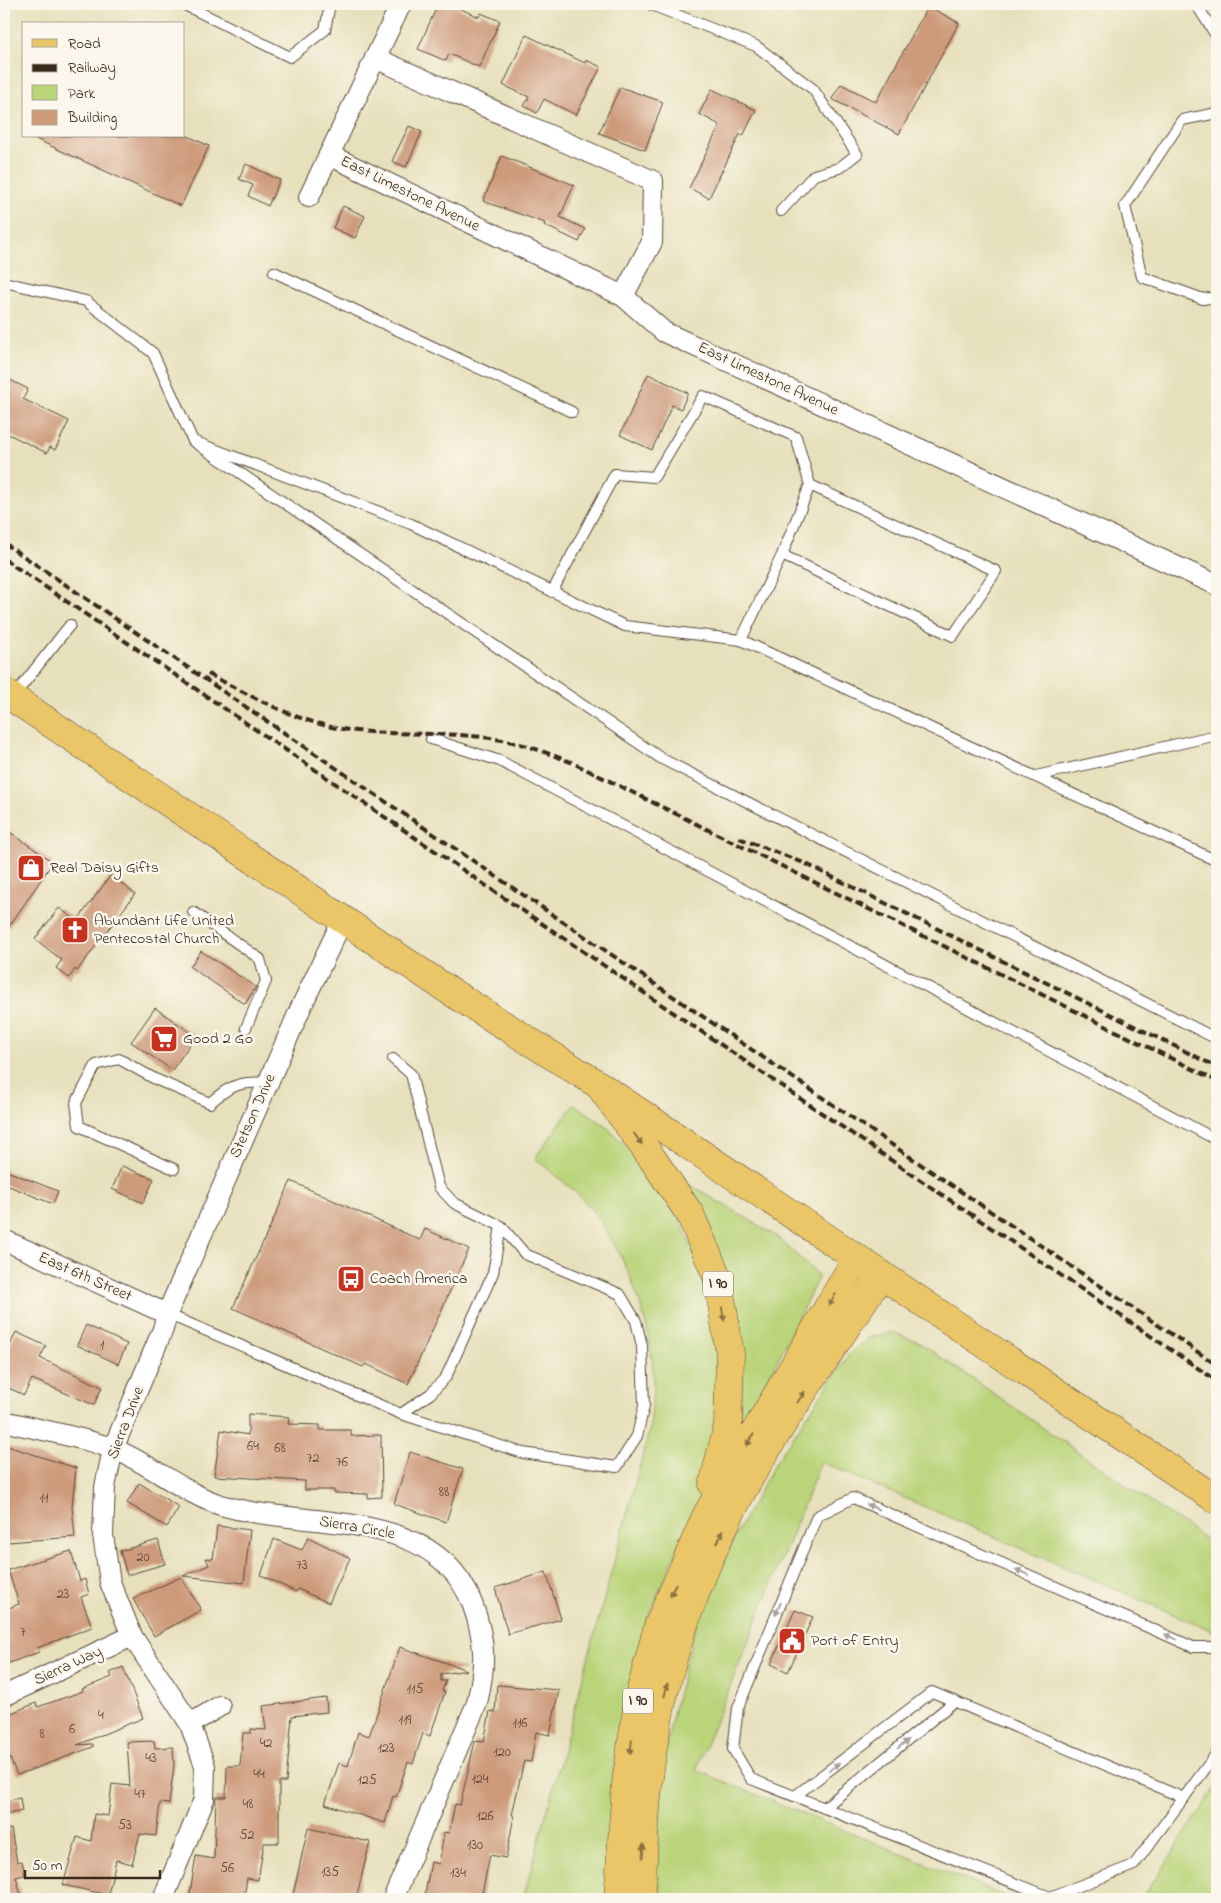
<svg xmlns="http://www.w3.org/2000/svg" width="1221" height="1903" font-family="'Indie Flower',sans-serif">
	<rect width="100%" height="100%" fill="#fbf7ec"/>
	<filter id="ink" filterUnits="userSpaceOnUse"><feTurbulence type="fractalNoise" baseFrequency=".02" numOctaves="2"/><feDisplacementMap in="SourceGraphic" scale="10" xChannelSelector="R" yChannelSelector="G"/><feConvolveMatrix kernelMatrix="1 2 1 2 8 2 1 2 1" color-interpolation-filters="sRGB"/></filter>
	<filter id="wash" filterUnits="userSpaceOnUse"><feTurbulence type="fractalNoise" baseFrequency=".0096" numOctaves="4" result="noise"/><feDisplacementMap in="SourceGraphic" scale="20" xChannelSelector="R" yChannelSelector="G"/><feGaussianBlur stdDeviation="1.12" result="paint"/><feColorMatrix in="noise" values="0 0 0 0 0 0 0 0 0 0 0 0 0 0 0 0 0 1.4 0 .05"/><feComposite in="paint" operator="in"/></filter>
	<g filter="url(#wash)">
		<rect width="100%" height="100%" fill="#e7e0bc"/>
		<g fill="#bad47a" stroke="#7a7f4c">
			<path d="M574 1104 606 1126 644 1165 679 1218 707 1282 722 1355 720 1425 707 1481 647 1619 615 1750 607 1899H523L650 1429C651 1414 653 1399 653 1383 655 1326 624 1247 587 1204 572 1187 552 1173 535 1158Z"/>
			<path d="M689 1184 776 1236 819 1276 734 1449 742 1392 686 1190Z"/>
			<path d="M892 1332 917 1341C1018 1409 1116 1480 1217 1547V1633L821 1462 696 1770 1012 1899H653L662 1765 677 1696 697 1621 734 1537 776 1462 849 1354 868 1338Z"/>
			<path d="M1217 1786V1899H1142Z"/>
		</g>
		<g id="blocks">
			<g fill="#cd9a7a">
				<path d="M438 4H449L479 17 481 13 500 21 479 67 449 54 446 61 418 49Z"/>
				<path d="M928 6 959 23 899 134 832 99 841 84 876 102Z"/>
				<path d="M526 35 585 63 586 60 601 67 576 115 544 99 537 113 524 106 529 97 503 85Z"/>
				<path d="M620 87 663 102 645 150 599 133Z"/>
				<path d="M712 89 756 110 743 136 740 134 709 198 689 188 720 125 699 114Z"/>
				<path d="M409 126 422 132 406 167 392 161Z"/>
				<path d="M29 136H188L209 146 181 206Z"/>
				<path d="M502 156 574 185 560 217 585 229 579 242 544 225 545 223 483 201Z"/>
				<path d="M246 164 280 180 268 206 248 196 253 185 239 179Z"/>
				<path d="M343 206 365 216 355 238 333 228Z"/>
				<path d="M648 374 688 393 681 409 672 405 652 450 620 435Z"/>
				<path d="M4 377 28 389 23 399 69 421 55 450 50 447 47 453 4 432Z"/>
				<path d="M4 828 53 862 4 934Z"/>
				<path d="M111 875 135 894 77 971 75 969 69 978 56 968 62 960 35 939 59 908 77 921Z"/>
				<path d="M201 951 256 987 245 1004 190 967Z"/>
				<path d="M155 1008 196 1036 172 1070 131 1042Z"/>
				<path d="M122 1166 154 1179 143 1203 112 1189Z"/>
				<path d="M4 1170 58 1191 53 1204 4 1184Z"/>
				<path d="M291 1181 420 1240 425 1229 469 1249 408 1384 366 1364 363 1367 233 1308Z"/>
				<path d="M86 1325 127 1344 118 1364 77 1345Z"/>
				<path d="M16 1332 46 1346 40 1358 102 1387 94 1405 32 1379 24 1395 4 1386V1359Z"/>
				<path d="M248 1414 289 1417 288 1424 320 1425V1430H351V1436L381 1435 382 1497 368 1498V1494L334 1493V1490H305V1481L214 1476 221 1430 248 1435Z"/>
				<path d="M4 1445 76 1468 72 1507 75 1537 8 1542V1538H4Z"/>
				<path d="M410 1452 463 1469 446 1522 394 1504Z"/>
				<path d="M139 1483 179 1507 167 1527 127 1503Z"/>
				<path d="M217 1526 250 1530 244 1583 183 1576 209 1565 206 1558 213 1559Z"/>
				<path d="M308 1537 350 1558 329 1603 298 1589 296 1592 261 1575 274 1539 302 1550Z"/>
				<path d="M158 1540 165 1564 127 1575 120 1551Z"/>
				<path d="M71 1551 80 1581 85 1579 89 1594 81 1597 92 1627 37 1648 39 1652 4 1665V1610L19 1604 8 1570Z"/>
				<path d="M546 1572 561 1619 508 1634 495 1588Z"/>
				<path d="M181 1577 201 1610 154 1636 133 1599Z"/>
				<path d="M795 1610 813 1617 788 1672 771 1664Z"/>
				<path d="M400 1647 467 1670 441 1674V1681H446L442 1691 445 1692 430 1736 423 1733 413 1764 408 1762 396 1797 393 1796 385 1823 325 1804 339 1763 348 1766 358 1732 369 1736Z"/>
				<path d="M123 1667 143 1718 77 1745 93 1744V1747L17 1775 4 1744V1716L36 1703 38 1707 83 1691 82 1689 112 1677 110 1673Z"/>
				<path d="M497 1685 559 1690 550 1735 536 1732 531 1762 524 1761 512 1815 514 1816 506 1858 490 1855 481 1899H424L431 1862 439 1864 444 1832 449 1833 455 1804 460 1805 475 1741 484 1742 490 1711 495 1712Z"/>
				<path d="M326 1698 327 1712 292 1716 286 1782H279V1843H264L258 1880 247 1878 244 1899H189L196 1856 214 1859 216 1797H226L227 1766H240L243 1733H251V1729L266 1730 263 1706Z"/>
				<path d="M154 1741 155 1748 173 1747 174 1766 169 1804 160 1803 156 1836 140 1834 132 1864 116 1860 108 1895 63 1885 77 1837 91 1841 94 1814 108 1816 112 1784 130 1786 127 1742Z"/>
				<path d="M20 1798 22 1811 4 1815V1801Z"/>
				<path d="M308 1828 370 1842 356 1899H292Z"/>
				<path d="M11 1829 17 1862 22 1861 25 1875 16 1877 22 1899H4V1830Z"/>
			</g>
		</g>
	</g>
	<g filter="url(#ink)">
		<use href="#blocks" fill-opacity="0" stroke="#554536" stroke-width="1"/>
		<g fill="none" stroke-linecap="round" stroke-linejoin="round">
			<defs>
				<g id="lane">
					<path d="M183 4 290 57 325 30 330 4"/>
					<path d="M649 4 756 46 813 89 857 154 839 168 814 175 781 211"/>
					<path d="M1196 4 1217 37"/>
					<path d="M1217 113 1182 120 1125 206 1142 277 1203 299 1217 297"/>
					<path d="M4 181V186"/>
					<path d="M274 272 572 412"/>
					<path d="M4 282 86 301 153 353 193 441"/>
					<path d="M552 592 615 474 654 477 703 396 796 437 810 485"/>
					<path d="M741 640 782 555 810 485 996 571 953 636 782 555"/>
					<path d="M13 697 70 625"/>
					<path d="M431 739 500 761 1217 1140"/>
					<path d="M1036 776 1217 735"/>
					<path d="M1217 861 741 640 625 626 411 524 193 441 662 759 1217 1039"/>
					<path d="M193 912 260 959 266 981 246 1028"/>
					<path d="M393 1059 411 1074 439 1187 454 1203 501 1226 493 1273 446 1377 430 1394 401 1414"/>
					<path d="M174 1169 79 1126 76 1103 96 1065 119 1059 155 1079 210 1103C230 1085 241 1081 268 1083"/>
					<path d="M167 1314 401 1414 523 1453 617 1467 637 1436 644 1406 642 1346 636 1321 620 1294 525 1254 501 1226"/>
					<path d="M1217 1647H1193L853 1498 817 1516 738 1708 733 1749 751 1779 1050 1897 1134 1865 1217 1753"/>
					<path d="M795 1796 932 1692 1184 1798"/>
					<path d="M824 1808 955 1701"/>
				</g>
				<g id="street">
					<path d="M375 58 653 181 652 242 623 296"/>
					<path d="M329 155 623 296 664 332 1217 585"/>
					<path d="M309 197 401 4"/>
					<path d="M4 1240 167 1314"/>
					<path d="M4 1421C39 1430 80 1436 114 1449 151 1464 183 1493 221 1505 303 1530 434 1505 472 1603 486 1641 486 1664 477 1703L393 1899"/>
					<path d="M4 1696 132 1636"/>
					<path d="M190 1724 220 1706"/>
					<path d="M163 1899 204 1799 205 1766 190 1724 132 1636 110 1582 103 1535 105 1487 113 1449 163 1329 167 1314 302 1005 343 919"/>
				</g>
				<path id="primary" d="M4 692 448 990 599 1085 1217 1500"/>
				<g id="highway">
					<path d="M599 1085 652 1158 690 1214 718 1279 730 1354 728 1425 713 1485"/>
					<path d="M618 1899 626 1783 638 1701 658 1626 707 1514 857 1258"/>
					<path d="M641 1899C644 1845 645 1790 655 1737 670 1646 711 1541 759 1462 797 1398 841 1337 881 1274"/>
				</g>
			</defs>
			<use href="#lane" stroke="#554536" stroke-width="12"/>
			<use href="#street" stroke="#554536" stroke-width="22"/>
			<use href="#primary" stroke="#554536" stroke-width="29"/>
			<use href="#highway" stroke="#554536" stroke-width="29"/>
			<use href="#lane" stroke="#fff" stroke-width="10"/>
			<use href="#street" stroke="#fff" stroke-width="20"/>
			<use href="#primary" stroke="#ebc669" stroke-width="28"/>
			<use href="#highway" stroke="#ebc669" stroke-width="28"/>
			<g stroke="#3b2a1e" stroke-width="4" stroke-dasharray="8 4" stroke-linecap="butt">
				<path d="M4 543 1217 1365"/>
				<path d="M4 559 1217 1381"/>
				<path d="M208 674C250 695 294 721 342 729 395 737 449 730 502 740 526 744 549 754 571 762L1217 1081"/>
				<path d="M739 838 804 863 1217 1067"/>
			</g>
		</g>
		<defs><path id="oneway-solid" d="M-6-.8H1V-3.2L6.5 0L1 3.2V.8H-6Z" transform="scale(1.25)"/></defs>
		<g fill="#8a7040">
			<use href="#oneway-solid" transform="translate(638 1139) rotate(54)"/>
			<use href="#oneway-solid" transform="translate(832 1300) rotate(121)"/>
			<use href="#oneway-solid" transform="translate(723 1314) rotate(81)"/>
			<use href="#oneway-solid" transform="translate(801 1397) rotate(-57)"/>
			<use href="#oneway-solid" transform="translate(750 1440) rotate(121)"/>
			<use href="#oneway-solid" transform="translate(720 1537) rotate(-66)"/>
			<use href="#oneway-solid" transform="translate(673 1590) rotate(113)"/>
			<use href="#oneway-solid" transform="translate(666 1690) rotate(-76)"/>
			<use href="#oneway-solid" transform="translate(631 1747) rotate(98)"/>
			<use href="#oneway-solid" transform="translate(643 1851) rotate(-87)"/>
		</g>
		<g fill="#a79f9a">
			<use href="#oneway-solid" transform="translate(873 1507) rotate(-156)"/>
			<use href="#oneway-solid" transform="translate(1022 1572) rotate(-156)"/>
			<use href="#oneway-solid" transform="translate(778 1609) rotate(113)"/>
			<use href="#oneway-solid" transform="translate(1171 1637) rotate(-156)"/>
			<use href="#oneway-solid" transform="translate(903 1744) rotate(-39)"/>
			<use href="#oneway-solid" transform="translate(834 1767) rotate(-37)"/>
		</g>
	</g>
	<defs>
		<symbol id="shop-square" viewBox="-11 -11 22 22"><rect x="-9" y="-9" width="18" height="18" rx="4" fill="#c8321e" stroke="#fbf7ec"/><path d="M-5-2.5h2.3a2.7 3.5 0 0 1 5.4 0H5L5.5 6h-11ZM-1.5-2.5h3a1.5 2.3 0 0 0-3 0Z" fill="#fff"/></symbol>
		<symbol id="church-square" viewBox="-11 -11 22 22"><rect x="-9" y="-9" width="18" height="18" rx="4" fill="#c8321e" stroke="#fbf7ec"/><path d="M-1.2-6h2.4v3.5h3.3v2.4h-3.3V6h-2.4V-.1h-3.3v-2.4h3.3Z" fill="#fff"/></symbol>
		<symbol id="supermarket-square" viewBox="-11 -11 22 22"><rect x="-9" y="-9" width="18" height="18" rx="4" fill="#c8321e" stroke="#fbf7ec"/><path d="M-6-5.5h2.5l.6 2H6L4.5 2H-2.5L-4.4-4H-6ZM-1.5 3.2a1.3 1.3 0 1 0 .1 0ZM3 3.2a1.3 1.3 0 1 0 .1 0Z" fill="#fff"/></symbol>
		<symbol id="bus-square" viewBox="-11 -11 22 22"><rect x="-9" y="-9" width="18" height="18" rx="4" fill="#c8321e" stroke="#fbf7ec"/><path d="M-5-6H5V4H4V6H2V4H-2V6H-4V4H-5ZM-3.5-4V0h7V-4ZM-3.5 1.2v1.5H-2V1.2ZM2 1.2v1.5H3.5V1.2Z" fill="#fff"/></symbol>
		<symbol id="civic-square" viewBox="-11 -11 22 22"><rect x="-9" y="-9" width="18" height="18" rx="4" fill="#c8321e" stroke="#fbf7ec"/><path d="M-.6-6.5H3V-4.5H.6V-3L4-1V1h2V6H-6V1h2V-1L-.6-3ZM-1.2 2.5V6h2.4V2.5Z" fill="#fff"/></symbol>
	</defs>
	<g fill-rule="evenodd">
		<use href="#shop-square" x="15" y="852" width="32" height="32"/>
		<use href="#church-square" x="59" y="914" width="32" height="32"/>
		<use href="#supermarket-square" x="148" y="1023" width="32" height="32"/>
		<use href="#bus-square" x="335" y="1263" width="32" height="32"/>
		<use href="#civic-square" x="776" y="1625" width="32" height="32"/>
	</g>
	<g text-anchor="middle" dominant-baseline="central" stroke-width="5" stroke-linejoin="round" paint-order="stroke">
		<g font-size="14" fill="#604635">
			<text x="102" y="1345">1</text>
			<text x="253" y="1446">64</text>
			<text x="280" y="1448">68</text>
			<text x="313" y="1458">72</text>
			<text x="342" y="1462">76</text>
			<text x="444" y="1492">88</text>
			<text x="44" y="1498">11</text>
			<text x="143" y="1557">20</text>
			<text x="302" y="1565">73</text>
			<text x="63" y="1594">23</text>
			<text x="23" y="1632">7</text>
			<text x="415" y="1689">115</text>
			<text x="101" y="1715">4</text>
			<text x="405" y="1720">119</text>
			<text x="520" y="1723">116</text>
			<text x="72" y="1729">6</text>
			<text x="42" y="1734">8</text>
			<text x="266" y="1743">42</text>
			<text x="386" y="1748">123</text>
			<text x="502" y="1752">120</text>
			<text x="151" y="1758">43</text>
			<text x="259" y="1774">44</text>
			<text x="480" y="1779">124</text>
			<text x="367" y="1780">125</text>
			<text x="140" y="1794">47</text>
			<text x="248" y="1804">48</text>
			<text x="485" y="1816">126</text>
			<text x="125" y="1825">53</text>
			<text x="247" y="1835">52</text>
			<text x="475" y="1845">130</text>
			<text x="227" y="1868">56</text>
			<text x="330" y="1872">135</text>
			<text x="458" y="1873">134</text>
		</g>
		<g fill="#fbf7ec" stroke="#75685c" stroke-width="1">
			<rect x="703" y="1271.5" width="30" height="25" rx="4"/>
			<rect x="623" y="1688.5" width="30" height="25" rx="4"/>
		</g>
		<g font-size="15" font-weight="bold" fill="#3b2a1e">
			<text x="718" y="1284">I 90</text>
			<text x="638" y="1701">I 90</text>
		</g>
		<g font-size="16" fill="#3b2a1e" stroke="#fbf7ec">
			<text transform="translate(410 194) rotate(26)">East Limestone Avenue</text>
			<text transform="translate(768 379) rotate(25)">East Limestone Avenue</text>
			<text transform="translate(253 1116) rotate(-66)">Stetson Drive</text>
			<text transform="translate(85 1277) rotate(24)">East 6th Street</text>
			<text transform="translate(126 1423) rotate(-69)">Sierra Drive</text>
			<text transform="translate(357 1528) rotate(10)">Sierra Circle</text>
			<text transform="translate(68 1666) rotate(-25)">Sierra Way</text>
		</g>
		<g font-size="16" fill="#3b2a1e" stroke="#fbf7ec" text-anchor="start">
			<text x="50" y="868">Real Daisy Gifts</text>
			<text x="94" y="921">Abundant Life United<tspan x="94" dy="18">Pentecostal Church</tspan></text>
			<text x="183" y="1039">Good 2 Go</text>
			<text x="370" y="1279">Coach America</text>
			<text x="811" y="1641">Port of Entry</text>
		</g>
	</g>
	<rect width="1221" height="1903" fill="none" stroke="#fbf7ec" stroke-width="20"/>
	<rect x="22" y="22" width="162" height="115" fill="#fbf7ec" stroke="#aea59a"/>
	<rect x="32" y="39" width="25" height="8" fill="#ebc669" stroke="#aea59a"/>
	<text x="68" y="48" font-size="15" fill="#3b2a1e">Road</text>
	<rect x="32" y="64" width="25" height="8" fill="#3b2a1e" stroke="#aea59a"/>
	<text x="68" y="72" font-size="15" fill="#3b2a1e">Railway</text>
	<rect x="32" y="85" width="25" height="15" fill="#bad47a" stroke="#aea59a"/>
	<text x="68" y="98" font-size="15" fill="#3b2a1e">Park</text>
	<rect x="32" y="110" width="25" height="15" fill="#cd9a7a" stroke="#aea59a"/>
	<text x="68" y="122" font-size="15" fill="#3b2a1e">Building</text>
	<path d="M25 1870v8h135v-8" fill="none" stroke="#3b2a1e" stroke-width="2.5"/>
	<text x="32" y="1870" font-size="15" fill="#3b2a1e" stroke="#fbf7ec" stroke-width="4" paint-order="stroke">50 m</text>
</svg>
